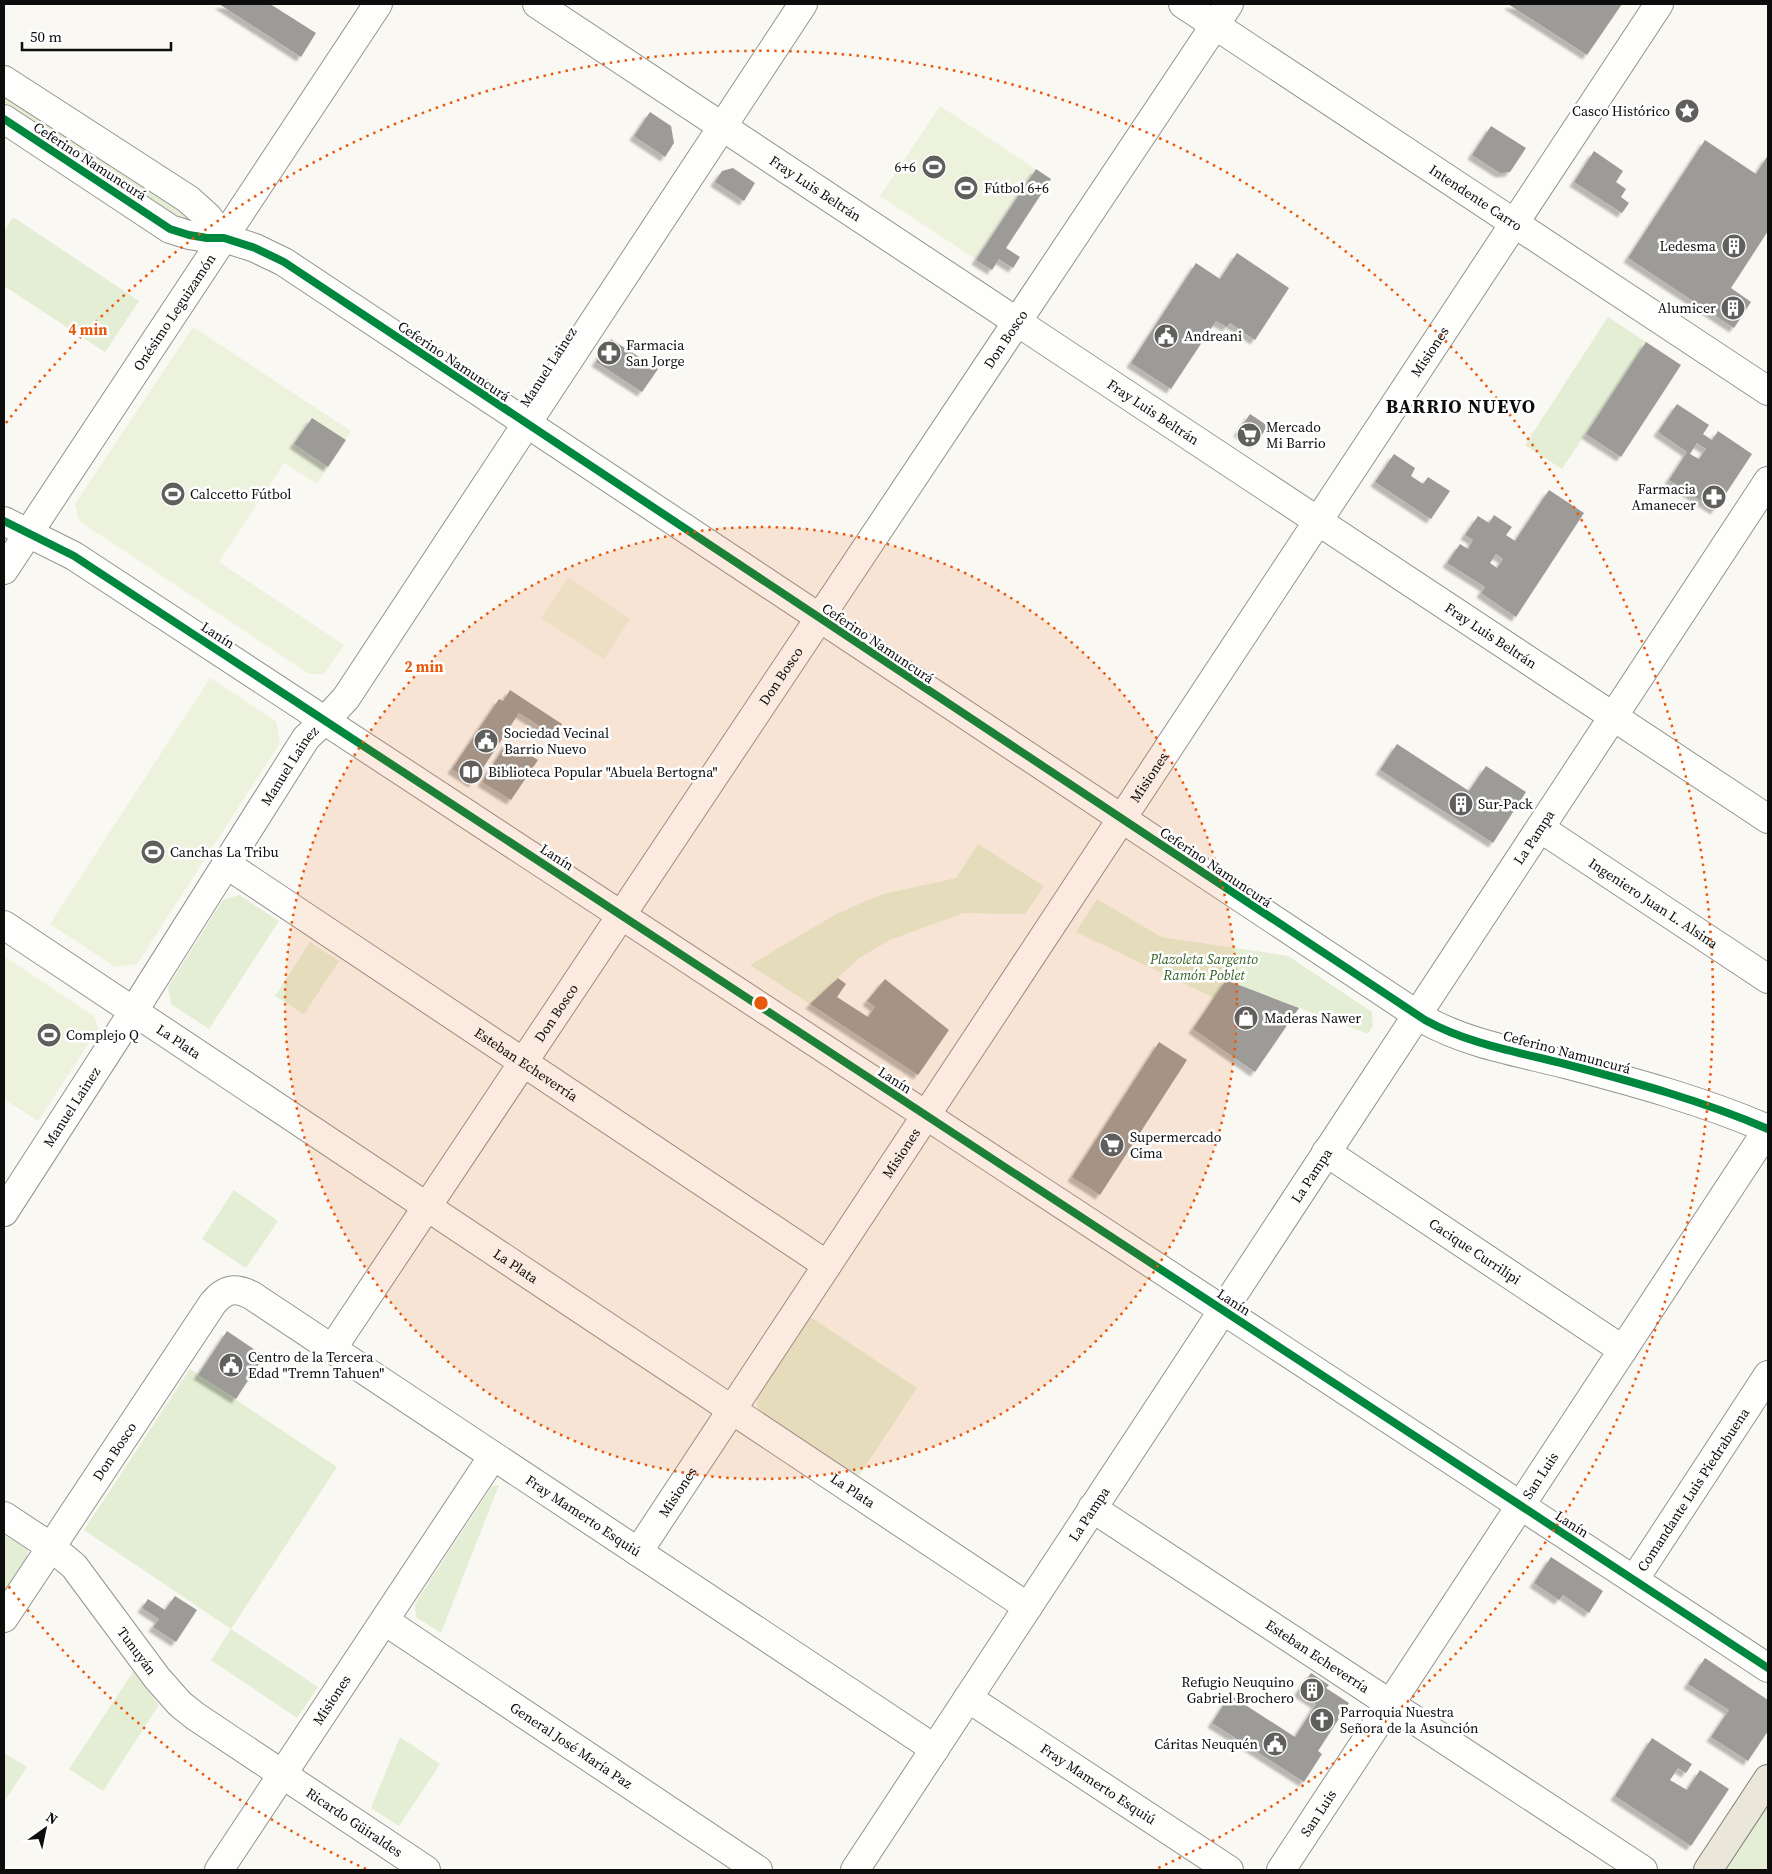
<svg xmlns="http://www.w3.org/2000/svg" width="1772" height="1874" font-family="'Source Serif 4',serif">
	<defs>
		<filter id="shadow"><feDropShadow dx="-4.5" dy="4.5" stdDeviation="1" flood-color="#0004"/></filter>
	</defs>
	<rect width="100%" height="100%" fill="#faf8f2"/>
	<g fill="#e4eed4">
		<path d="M4 91 191 214 193 222 190 226 4 110Z"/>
		<path d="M13 217 139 301 105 352 4 286V231Z"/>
		<path d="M1608 317 1646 342 1562 469 1525 445Z"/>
		<path d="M978 844 1044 886 1025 914 963 913 890 940 859 958 810 1004 750 965 836 914 883 894 956 878Z"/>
		<path d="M239 895 279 921 209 1029 171 1004 168 987 223 900Z"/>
		<path d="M1097 899 1161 937 1288 956 1372 1012 1373 1026 1368 1034 1226 980 1214 998 1076 932Z"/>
		<path d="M310 942 339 961 304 1014 275 996Z"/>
		<path d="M234 1190 278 1221 246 1268 202 1239Z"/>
		<path d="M809 1316 917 1388 858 1477 762 1414 757 1406V1396Z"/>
		<path d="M190 1369 337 1467 231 1629 318 1687 297 1718 211 1660 231 1629 84 1530Z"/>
		<path d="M499 1485 441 1633 416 1617 415 1604 492 1486Z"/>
		<path d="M4 1528 27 1546C32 1559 11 1582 4 1594Z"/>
		<path d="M133 1672 159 1705 103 1791 69 1769Z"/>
		<path d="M400 1737 440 1764 399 1826 371 1808Z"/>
		<path d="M4 1753 27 1767 4 1802Z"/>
		<path d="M1768 1802V1870H1723Z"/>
	</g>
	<g fill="#edf2dd">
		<path d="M940 106 1051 179 1006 248 1020 257 1013 268 999 259 992 270 880 196Z"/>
		<path d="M193 327 351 431 317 484 284 463 219 562 344 645 324 674H309L79 521 75 504Z"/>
		<path d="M568 577 630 619 604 659 541 618Z"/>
		<path d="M210 678 276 721 280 743 137 964 115 967 50 924Z"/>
		<path d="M4 956 94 1016 98 1029 38 1121 4 1099Z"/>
	</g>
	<g fill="#9d9b98" fill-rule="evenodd" filter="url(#shadow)">
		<path d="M219 4H270L316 33 301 57Z"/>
		<path d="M1508 4H1622L1587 55Z"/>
		<path d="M650 112 671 126 674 143 665 157 634 136Z"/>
		<path d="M1491 126 1526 148 1510 172 1500 173 1472 155Z"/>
		<path d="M1705 140 1756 174 1768 155V231L1731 288 1751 302 1734 328 1628 258Z"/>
		<path d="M1594 151 1623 171 1616 182 1626 189 1621 197 1629 203 1622 213 1574 182Z"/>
		<path d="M733 168 755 183 744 201 715 182 722 171Z"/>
		<path d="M1036 169 1051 179 1006 248 1020 257 1013 268 999 259 992 270 976 260Z"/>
		<path d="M1237 253 1289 288 1255 340 1230 323 1227 327 1216 321 1171 389 1131 363 1196 263 1220 279Z"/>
		<path d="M611 339 658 369 642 392 596 362Z"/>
		<path d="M1646 342 1681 365 1621 457 1586 434Z"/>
		<path d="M1677 404 1709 425 1703 434 1712 440 1718 431 1752 454 1715 510 1669 480 1687 452 1658 432ZM1697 443 1706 449 1699 459 1690 454Z"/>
		<path d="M1250 414 1268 426 1255 444 1238 432Z"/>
		<path d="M312 418 346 440 328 467 294 444Z"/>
		<path d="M1394 454 1415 468 1411 476 1423 484 1428 477 1450 491 1431 519 1375 482Z"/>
		<path d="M1549 490 1584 513 1516 617 1481 593 1485 587 1447 563 1460 544 1468 549 1473 540 1465 535 1478 516 1489 523 1494 515 1512 527 1506 535 1515 541ZM1496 554 1503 559 1497 568 1490 563Z"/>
		<path d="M510 690 562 724 554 735 519 713 473 783 452 769 499 699 503 701Z"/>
		<path d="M508 741 538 760 511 800 482 782Z"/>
		<path d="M1397 744 1469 791 1486 766 1526 792 1493 843 1380 770Z"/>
		<path d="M838 978 846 984 837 997 868 1017 875 1007 867 1001 885 979 949 1030 918 1075 810 1004Z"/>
		<path d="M1226 980 1299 1008 1255 1072 1193 1029Z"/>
		<path d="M1159 1042 1187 1060 1100 1195 1072 1177Z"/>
		<path d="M227 1331 264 1356 236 1399 198 1375Z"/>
		<path d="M1551 1557 1603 1591 1589 1613 1563 1595 1559 1600 1534 1583Z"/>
		<path d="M175 1596 197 1610 176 1642 153 1627 159 1619 142 1608 148 1599 165 1610Z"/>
		<path d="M1705 1658 1768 1700V1731L1748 1761 1711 1737 1729 1710 1688 1684Z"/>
		<path d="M1311 1673 1329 1685 1326 1688 1349 1703 1318 1751 1322 1754 1304 1782 1212 1723 1230 1695 1295 1737 1316 1704 1298 1692Z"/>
		<path d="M1652 1738 1692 1764 1686 1773 1678 1768 1670 1780 1687 1790 1700 1770 1729 1789 1691 1846 1615 1796Z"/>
	</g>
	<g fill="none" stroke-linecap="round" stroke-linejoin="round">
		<defs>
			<g id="minor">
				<path id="s1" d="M537 4 1768 819"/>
				<path id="s2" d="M1183 4 1768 391"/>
				<path d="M4 80 188 199 208 217 224 238"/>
				<path d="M4 119 170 229 189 235 207 238H224L255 248 284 262 1425 1020C1468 1044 1518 1052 1565 1064 1634 1082 1703 1101 1768 1129"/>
				<path d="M4 521 74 556 1768 1668"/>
				<path id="s3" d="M4 570 378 4"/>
				<path id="s4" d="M1540 828 1768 979"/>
				<path id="s5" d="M226 864 827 1265"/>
				<path id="s6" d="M4 925 1028 1607"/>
				<path id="s7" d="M1326 1152 1623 1350"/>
				<path id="s8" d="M4 1212 133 1012 306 738 334 711 346 698 803 4"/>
				<path id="s9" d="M332 1349 1229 4"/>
				<path id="s10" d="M1092 1508 1643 1870"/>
				<path id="s11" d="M4 1516 51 1547 74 1566 157 1678 180 1704 195 1716 426 1870"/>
				<path id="s12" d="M638 1552 1659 4"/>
				<path id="s13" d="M1634 1580 1768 1375"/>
				<path id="s14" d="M4 1618 213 1303C225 1289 234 1287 251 1295L935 1749"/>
				<path id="s15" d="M385 1621 758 1870"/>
				<path id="s16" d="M968 1698 1229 1870"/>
				<path id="s17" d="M219 1870 493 1456"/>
				<path id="s18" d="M855 1870 1768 481"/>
				<path id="s19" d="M1281 1870 1768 1129"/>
			</g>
			<path id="major" d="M1708 1870 1768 1779"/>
		</defs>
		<use href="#minor" stroke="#949390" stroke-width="30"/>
		<use href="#major" stroke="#81807d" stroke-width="30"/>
		<use href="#minor" stroke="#fefefd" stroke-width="28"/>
		<use href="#major" stroke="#eae6da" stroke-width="28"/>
		<defs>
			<g id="cycleway">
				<path d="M4 119 170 229 189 235 207 238H224L255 248 284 262 1425 1020C1468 1044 1518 1052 1565 1064 1634 1082 1703 1101 1768 1129"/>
				<path d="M4 521 74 556 1768 1668"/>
			</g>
		</defs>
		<use href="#cycleway" stroke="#fff" stroke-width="11"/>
		<use href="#cycleway" stroke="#00873e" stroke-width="8"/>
	</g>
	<circle cx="761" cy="1003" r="476" fill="#e8590c" fill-opacity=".12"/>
	<g fill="none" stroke="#e8590c" stroke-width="2.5" stroke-dasharray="2.5 5">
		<circle cx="761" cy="1003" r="476"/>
		<path d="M366 1869A952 952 0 0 1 6 1583M6 423A952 952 0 1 1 1156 1869"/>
	</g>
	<defs>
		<symbol id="sight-disc" viewBox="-11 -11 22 22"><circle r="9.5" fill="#605f5d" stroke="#fff"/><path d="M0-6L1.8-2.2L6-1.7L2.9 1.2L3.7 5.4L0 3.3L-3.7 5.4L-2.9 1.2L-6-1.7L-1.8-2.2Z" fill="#fff"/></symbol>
		<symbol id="stadium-disc" viewBox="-11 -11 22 22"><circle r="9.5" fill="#605f5d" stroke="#fff"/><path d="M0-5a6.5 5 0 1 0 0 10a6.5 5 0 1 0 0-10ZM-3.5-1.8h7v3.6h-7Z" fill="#fff"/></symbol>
		<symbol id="building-disc" viewBox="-11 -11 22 22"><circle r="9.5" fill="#605f5d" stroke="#fff"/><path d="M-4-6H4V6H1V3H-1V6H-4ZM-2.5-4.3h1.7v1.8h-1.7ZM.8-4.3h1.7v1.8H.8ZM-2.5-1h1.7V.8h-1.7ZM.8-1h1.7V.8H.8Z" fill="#fff"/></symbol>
		<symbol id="civic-disc" viewBox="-11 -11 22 22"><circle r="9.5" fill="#605f5d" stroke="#fff"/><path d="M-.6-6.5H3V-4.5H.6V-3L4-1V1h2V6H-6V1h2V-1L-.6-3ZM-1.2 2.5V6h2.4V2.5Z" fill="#fff"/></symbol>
		<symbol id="pharmacy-disc" viewBox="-11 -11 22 22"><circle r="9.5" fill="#605f5d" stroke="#fff"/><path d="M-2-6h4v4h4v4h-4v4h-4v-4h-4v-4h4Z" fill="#fff"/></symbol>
		<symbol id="supermarket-disc" viewBox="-11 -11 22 22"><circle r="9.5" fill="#605f5d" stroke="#fff"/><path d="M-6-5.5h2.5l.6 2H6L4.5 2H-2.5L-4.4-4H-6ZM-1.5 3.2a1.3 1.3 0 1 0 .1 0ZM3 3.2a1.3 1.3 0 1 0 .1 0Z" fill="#fff"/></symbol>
		<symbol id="library-disc" viewBox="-11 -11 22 22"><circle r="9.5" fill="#605f5d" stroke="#fff"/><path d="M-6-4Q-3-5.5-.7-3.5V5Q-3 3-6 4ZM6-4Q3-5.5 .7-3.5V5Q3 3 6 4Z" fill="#fff"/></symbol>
		<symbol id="shop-disc" viewBox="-11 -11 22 22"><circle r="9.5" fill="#605f5d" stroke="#fff"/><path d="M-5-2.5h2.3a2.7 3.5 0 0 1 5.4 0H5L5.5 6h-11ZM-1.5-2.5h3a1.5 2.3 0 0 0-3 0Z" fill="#fff"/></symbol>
		<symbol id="church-disc" viewBox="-11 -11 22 22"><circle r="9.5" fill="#605f5d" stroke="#fff"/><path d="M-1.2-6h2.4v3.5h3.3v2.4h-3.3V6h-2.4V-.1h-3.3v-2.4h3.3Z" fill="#fff"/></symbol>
	</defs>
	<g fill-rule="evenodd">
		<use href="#sight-disc" x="1673" y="97" width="28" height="28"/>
		<use href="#stadium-disc" x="920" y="153" width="28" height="28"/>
		<use href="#stadium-disc" x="952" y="174" width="28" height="28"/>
		<use href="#building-disc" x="1720" y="232" width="28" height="28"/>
		<use href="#building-disc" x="1719" y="294" width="28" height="28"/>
		<use href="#civic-disc" x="1152" y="322" width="28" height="28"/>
		<use href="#pharmacy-disc" x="595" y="339" width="28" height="28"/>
		<use href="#supermarket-disc" x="1235" y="421" width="28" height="28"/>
		<use href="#stadium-disc" x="159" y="480" width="28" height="28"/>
		<use href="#pharmacy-disc" x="1700" y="483" width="28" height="28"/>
		<use href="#civic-disc" x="472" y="727" width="28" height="28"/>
		<use href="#library-disc" x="457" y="758" width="28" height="28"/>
		<use href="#building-disc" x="1447" y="790" width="28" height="28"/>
		<use href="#stadium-disc" x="139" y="838" width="28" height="28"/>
		<use href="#shop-disc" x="1232" y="1004" width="28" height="28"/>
		<use href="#stadium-disc" x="35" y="1021" width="28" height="28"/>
		<use href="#supermarket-disc" x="1098" y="1131" width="28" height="28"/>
		<use href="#civic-disc" x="217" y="1351" width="28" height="28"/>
		<use href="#building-disc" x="1298" y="1676" width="28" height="28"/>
		<use href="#church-disc" x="1308" y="1706" width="28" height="28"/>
		<use href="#civic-disc" x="1261" y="1730" width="28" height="28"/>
	</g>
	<g text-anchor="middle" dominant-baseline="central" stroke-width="5" stroke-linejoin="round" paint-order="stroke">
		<g font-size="14" fill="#0d0d0d" stroke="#fff" text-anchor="start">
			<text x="1670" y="111" text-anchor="end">Casco Histórico</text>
			<text x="916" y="167" text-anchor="end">6+6</text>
			<text x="984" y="188">Fútbol 6+6</text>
			<text x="1716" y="246" text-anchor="end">Ledesma</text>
			<text x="1716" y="308" text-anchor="end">Alumicer</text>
			<text x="1184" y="336">Andreani</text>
			<text x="626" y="345">Farmacia<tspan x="626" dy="16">San Jorge</tspan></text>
			<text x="1266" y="427">Mercado<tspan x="1266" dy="16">Mi Barrio</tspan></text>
			<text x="1696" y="489" text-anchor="end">Farmacia<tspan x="1696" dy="16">Amanecer</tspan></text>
			<text x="190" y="494">Calccetto Fútbol</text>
			<text x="504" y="733">Sociedad Vecinal<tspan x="504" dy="16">Barrio Nuevo</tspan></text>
			<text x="488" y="772">Biblioteca Popular "Abuela Bertogna"</text>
			<text x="1478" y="804">Sur-Pack</text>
			<text x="170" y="852">Canchas La Tribu</text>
			<text x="1264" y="1018">Maderas Nawer</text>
			<text x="66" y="1035">Complejo Q</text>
			<text x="1130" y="1137">Supermercado<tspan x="1130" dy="16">Cima</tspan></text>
			<text x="248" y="1357">Centro de la Tercera<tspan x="248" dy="16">Edad "Tremn Tahuen"</tspan></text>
			<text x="1294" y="1682" text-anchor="end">Refugio Neuquino<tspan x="1294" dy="16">Gabriel Brochero</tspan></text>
			<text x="1340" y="1712">Parroquia Nuestra<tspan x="1340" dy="16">Señora de la Asunción</tspan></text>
			<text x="1258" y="1744" text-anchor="end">Cáritas Neuquén</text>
		</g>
		<g font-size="14" fill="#0d0d0d" stroke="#fff">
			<text transform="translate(90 161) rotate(33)">Ceferino Namuncurá</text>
			<text stroke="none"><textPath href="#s1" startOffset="334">Fray Luis Beltrán</textPath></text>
			<text stroke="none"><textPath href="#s2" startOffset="351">Intendente Carro</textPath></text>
			<text stroke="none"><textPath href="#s3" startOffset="309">Onésimo Leguizamón</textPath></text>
			<text stroke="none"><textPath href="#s9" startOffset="1214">Don Bosco</textPath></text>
			<text stroke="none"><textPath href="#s12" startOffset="1438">Misiones</textPath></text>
			<text transform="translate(454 361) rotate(34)">Ceferino Namuncurá</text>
			<text transform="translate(548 367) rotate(-57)">Manuel Lainez</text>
			<text stroke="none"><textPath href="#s1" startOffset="739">Fray Luis Beltrán</textPath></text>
			<text transform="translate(218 635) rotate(33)">Lanín</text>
			<text stroke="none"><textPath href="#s1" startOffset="1144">Fray Luis Beltrán</textPath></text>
			<text transform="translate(878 643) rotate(34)">Ceferino Namuncurá</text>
			<text stroke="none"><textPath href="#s9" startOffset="809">Don Bosco</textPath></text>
			<text stroke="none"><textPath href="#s8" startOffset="530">Manuel Lainez</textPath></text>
			<text stroke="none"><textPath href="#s12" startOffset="928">Misiones</textPath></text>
			<text stroke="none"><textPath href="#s18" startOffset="1236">La Pampa</textPath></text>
			<text transform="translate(557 857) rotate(33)">Lanín</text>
			<text transform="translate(1216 867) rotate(34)">Ceferino Namuncurá</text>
			<text stroke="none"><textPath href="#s4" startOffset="136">Ingeniero Juan L. Alsina</textPath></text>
			<text stroke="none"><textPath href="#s9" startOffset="404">Don Bosco</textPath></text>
			<text stroke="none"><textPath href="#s6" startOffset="210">La Plata</textPath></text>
			<text transform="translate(1567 1052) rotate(15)">Ceferino Namuncurá</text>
			<text stroke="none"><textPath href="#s5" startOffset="361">Esteban Echeverría</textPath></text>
			<text transform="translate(895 1080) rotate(33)">Lanín</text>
			<text stroke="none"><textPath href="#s8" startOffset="125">Manuel Lainez</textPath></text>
			<text stroke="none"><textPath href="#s12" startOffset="478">Misiones</textPath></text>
			<text stroke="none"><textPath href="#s18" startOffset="831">La Pampa</textPath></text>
			<text stroke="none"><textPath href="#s7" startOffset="179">Cacique Currilipi</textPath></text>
			<text stroke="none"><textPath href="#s6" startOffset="615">La Plata</textPath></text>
			<text transform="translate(1234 1302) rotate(33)">Lanín</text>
			<text stroke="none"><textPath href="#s14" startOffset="200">Don Bosco</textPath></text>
			<text stroke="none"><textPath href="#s19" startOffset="472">San Luis</textPath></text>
			<text stroke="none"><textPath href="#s6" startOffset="1020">La Plata</textPath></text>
			<text stroke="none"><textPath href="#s13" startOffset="108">Comandante Luis Piedrabuena</textPath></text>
			<text stroke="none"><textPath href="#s12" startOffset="72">Misiones</textPath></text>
			<text stroke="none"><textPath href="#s18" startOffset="426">La Pampa</textPath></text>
			<text stroke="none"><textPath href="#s14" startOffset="820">Fray Mamerto Esquiú</textPath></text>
			<text transform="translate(1572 1524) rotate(33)">Lanín</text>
			<text stroke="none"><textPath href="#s11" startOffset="192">Tunuyán</textPath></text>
			<text stroke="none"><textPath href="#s10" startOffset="270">Esteban Echeverría</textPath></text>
			<text stroke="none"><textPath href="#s17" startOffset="204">Misiones</textPath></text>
			<text stroke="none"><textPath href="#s15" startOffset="224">General José María Paz</textPath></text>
			<text stroke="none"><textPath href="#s16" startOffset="156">Fray Mamerto Esquiú</textPath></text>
			<text stroke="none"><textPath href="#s19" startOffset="68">San Luis</textPath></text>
			<text stroke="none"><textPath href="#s11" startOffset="471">Ricardo Güiraldes</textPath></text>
		</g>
		<g font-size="14" font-style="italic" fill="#325f23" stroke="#fff">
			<text x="1204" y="959">Plazoleta Sargento<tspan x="1204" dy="16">Ramón Poblet</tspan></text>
		</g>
		<g font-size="19" font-weight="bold" letter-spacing="1" fill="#0d0d0d" stroke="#fff">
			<text x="1461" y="406">BARRIO NUEVO</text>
		</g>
	</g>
	<circle cx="761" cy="1003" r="8" fill="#e8590c" stroke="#fff" stroke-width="2.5"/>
	<g font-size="15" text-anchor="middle" font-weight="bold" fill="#e8590c" stroke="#fff" stroke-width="5" stroke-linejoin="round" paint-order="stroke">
		<text x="88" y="335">4 min</text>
		<text x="424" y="672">2 min</text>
	</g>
	<rect width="1772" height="1874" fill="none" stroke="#0d0d0d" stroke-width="10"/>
	<g transform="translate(45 1829) rotate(33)" stroke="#ffffff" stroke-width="4" paint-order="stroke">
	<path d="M0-4L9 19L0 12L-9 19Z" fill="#0d0d0d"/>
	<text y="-8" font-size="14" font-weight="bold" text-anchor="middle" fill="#0d0d0d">N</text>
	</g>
	<path d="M22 42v8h149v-8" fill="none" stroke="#0d0d0d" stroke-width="2.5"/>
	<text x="30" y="42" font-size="15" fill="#0d0d0d" stroke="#ffffff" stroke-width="4" paint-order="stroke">50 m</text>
</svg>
